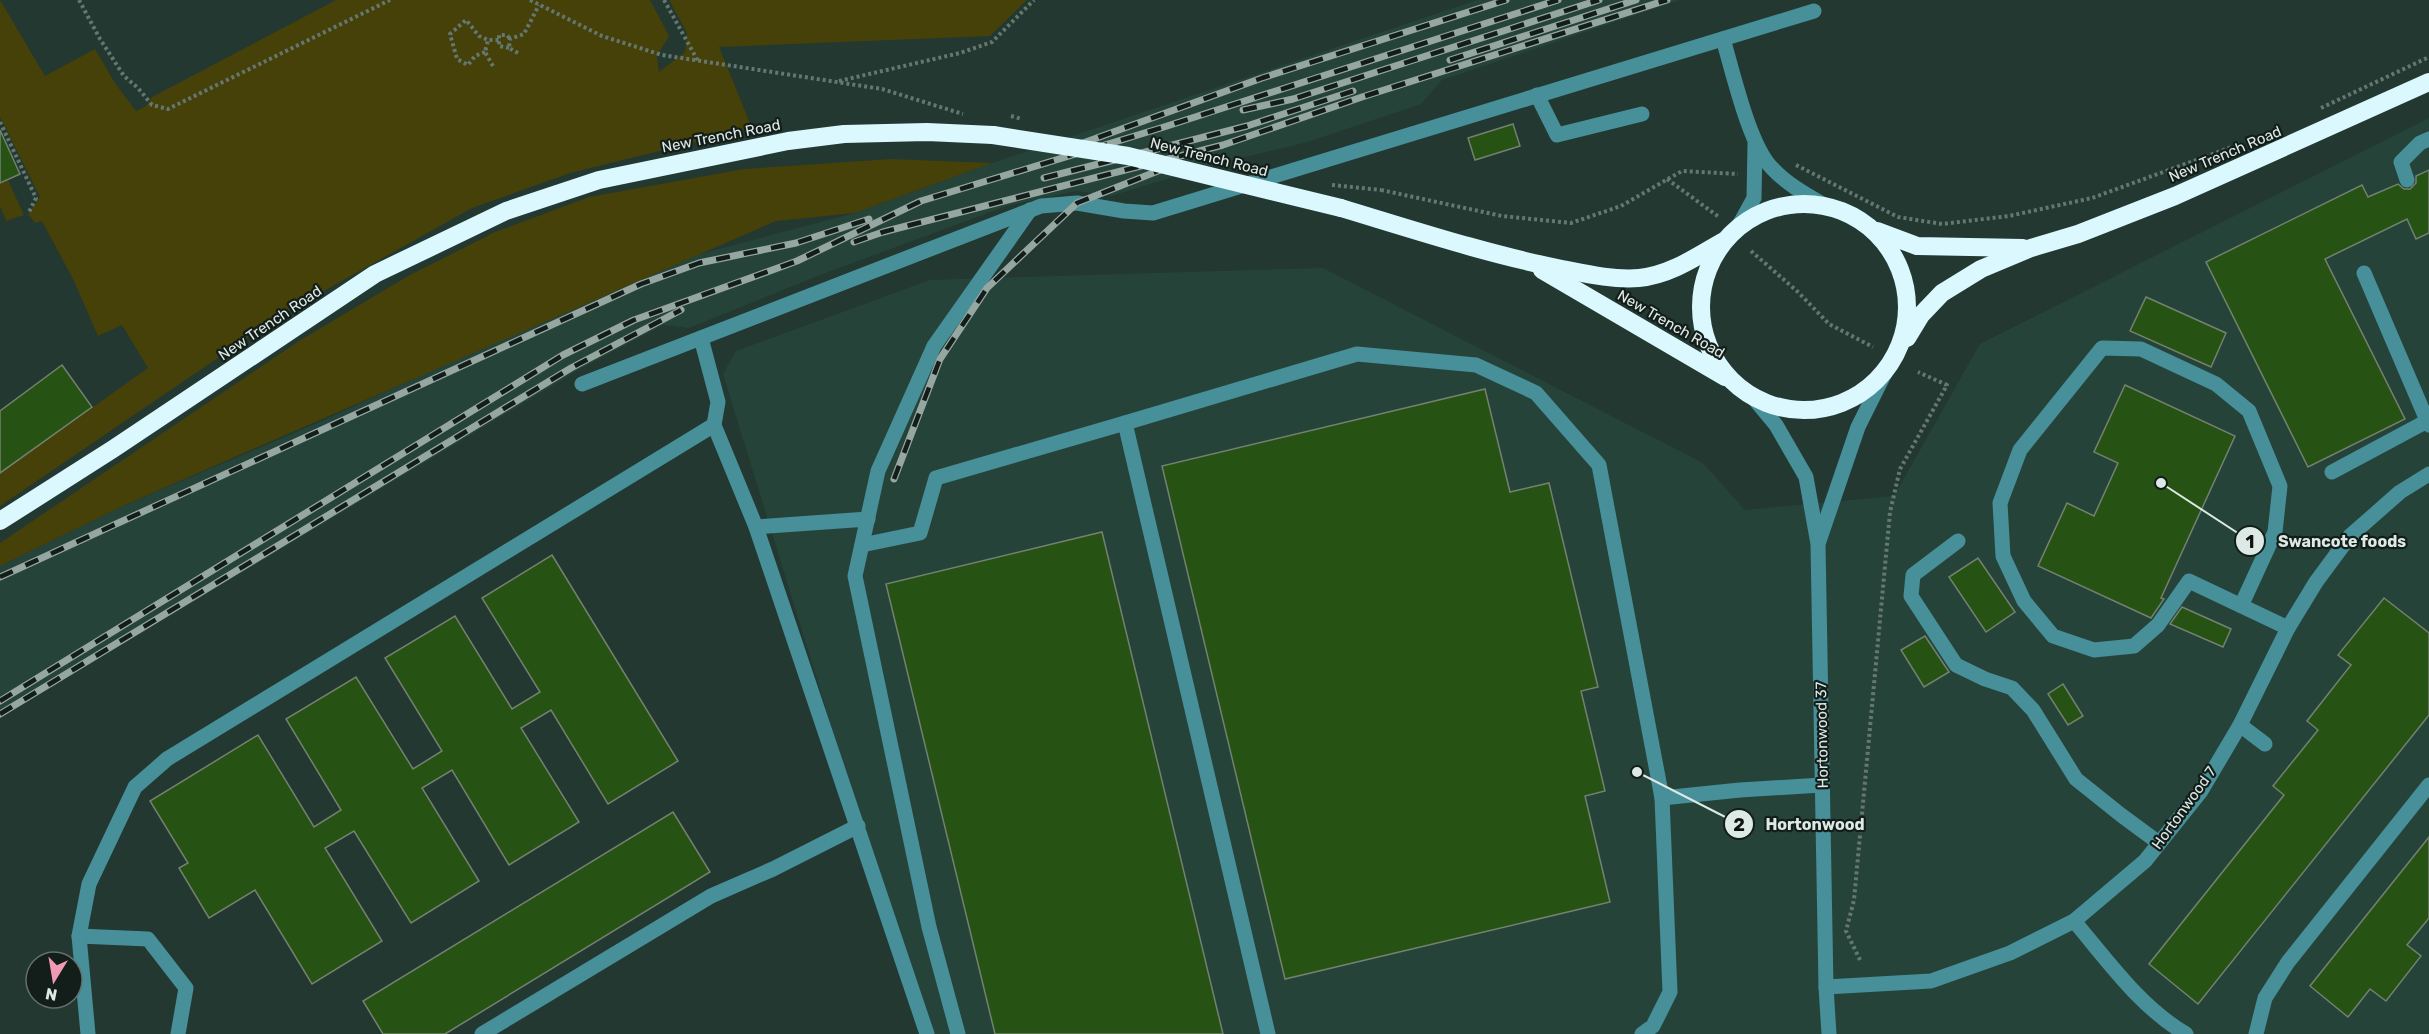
<svg xmlns="http://www.w3.org/2000/svg" width="2429" height="1034" font-family="Rubik,sans-serif">
	<rect width="100%" height="100%" fill="#223831"/>
	<g fill="#26433a">
		<path d="M1477 0H1680L1442 80 1421 104 1304 143 1223 162 1111 196 1076 191 1007 206 820 275 689 328 663 325 580 369 0 718V566L125 505 322 421 611 287 696 255 855 213 992 163Z"/>
		<path d="M2429 118V1034H926L723 374 736 351 930 280 1323 268 1703 463 1745 510 1894 496 1980 344Z"/>
	</g>
	<g fill="#464009">
		<path d="M0 0 45 76 95 49 115 83 136 111 146 106 152 97 336 0H650L669 36 657 56 659 72 685 52 687 33 669 0H1027L990 36 719 47 752 128 570 173 472 208 281 315 0 506V473L148 368 122 325 98 336 73 279 42 221 35 223 28 214 40 197 0 117Z"/>
		<path d="M891 159 992 163 855 213 776 221 125 505 0 566V543L299 341 408 276 495 232 589 197 744 169Z"/>
		<path d="M8 180 24 215 6 221 0 206V183Z"/>
	</g>
	<g fill="#265214" stroke="#748170" stroke-width="1.5">
		<path d="M1513 124 1520 146 1475 160 1468 138Z"/>
		<path d="M0 130 20 174 0 183Z"/>
		<path d="M2429 170V233L2416 239 2407 219 2325 259 2405 419 2308 467 2206 262 2362 185 2368 197 2398 184 2404 189H2410L2416 183V176Z"/>
		<path d="M2146 297 2226 333 2211 367 2130 331Z"/>
		<path d="M62 365 92 407 0 473V411Z"/>
		<path d="M2125 385 2235 436 2161 598 2164 599 2151 618 2038 566 2067 503 2094 516 2118 463 2094 452Z"/>
		<path d="M1485 389 1510 492 1549 483 1598 687 1581 691 1605 791 1585 796 1610 902 1285 979 1162 466Z"/>
		<path d="M1102 532 1223 1034H995L886 584Z"/>
		<path d="M552 555 678 761 608 804 551 710 521 728 579 822 509 865 452 770 422 788 479 881 411 923 354 831 325 848 382 941 312 984 255 890 209 918 179 868 188 863 150 801 258 735 314 827 341 810 286 719 356 677 413 769 442 751 385 658 455 616 512 709 540 692 482 598Z"/>
		<path d="M1978 558 2015 612 1986 632 1949 577Z"/>
		<path d="M2384 598 2429 633V715L2198 1004 2149 964 2284 795 2273 786 2318 730 2307 721 2351 665 2338 655Z"/>
		<path d="M2182 607 2231 629 2223 647 2170 624Z"/>
		<path d="M1925 636 1949 672 1924 687 1901 650Z"/>
		<path d="M2063 684 2083 716 2068 725 2048 694Z"/>
		<path d="M673 812 710 872 445 1034H383L363 1001Z"/>
		<path d="M2429 837V918L2407 945 2421 956 2386 1001 2370 989 2348 1017 2310 986Z"/>
	</g>
	<g fill="none" stroke-linecap="round" stroke-linejoin="round">
		<g stroke="#647770" stroke-width="4" stroke-dasharray="3 3" stroke-linecap="butt">
			<path d="M79 0 100 39 124 76 138 88 152 105 168 109 390 0"/>
			<path d="M530 0 602 36 662 55 882 89 963 114"/>
			<path d="M664 0 698 61"/>
			<path d="M509 48 499 46V35H507L510 39"/>
			<path d="M485 52 475 56 468 65 457 59 450 34 466 20 479 36 488 40"/>
			<path d="M518 53 509 48 510 39 524 34 539 5"/>
			<path d="M493 66 485 52 488 40H499"/>
			<path d="M839 81 960 53 992 42 1034 0"/>
			<path d="M2321 108 2429 57"/>
			<path d="M0 122 36 198 28 214"/>
			<path d="M1796 165 1898 217 1942 224 2009 216 2092 198 2240 144"/>
			<path d="M1667 179 1719 217"/>
			<path d="M1381 190 1502 216 1571 223 1621 206 1682 171 1738 174"/>
			<path d="M1751 251 1798 292 1829 324 1873 347"/>
			<path d="M1860 960 1846 931 1854 900 1890 512 1900 469 1947 385 1918 372"/>
		</g>
		<g stroke="#478f99" stroke-width="15">
			<path d="M1723 39C1733 72 1749 145 1772 168 1787 184 1805 194 1824 205"/>
			<path d="M1537 95 1557 135 1642 114"/>
			<path d="M2407 180 2401 162 2420 143 2429 139"/>
			<path d="M1738 227 1754 198 1755 144"/>
			<path d="M2364 273 2429 425"/>
			<path d="M701 338 718 402 714 425 756 527 927 1034"/>
			<path d="M582 384 1041 206 1077 203 1124 211 1153 213 1814 11"/>
			<path d="M1751 395 1776 425 1806 477 1818 544 1826 987 1829 1034"/>
			<path d="M2332 472 2427 421"/>
			<path d="M756 527 868 519"/>
			<path d="M1819 541 1858 427 1886 371"/>
			<path d="M1958 541 1913 575 1911 596 1956 665 1985 679 2012 688 2033 710 2076 779 2121 815 2159 843"/>
			<path d="M862 545 920 533 936 478 1125 423"/>
			<path d="M2241 606 2275 532 2280 486 2249 411 2216 384 2141 349 2102 348 2020 450 2000 503 2003 556 2024 601 2053 636 2094 650 2134 646 2158 625 2189 581 2288 628"/>
			<path d="M2240 725 2265 744"/>
			<path d="M1662 798 1740 790 1822 785"/>
			<path d="M2074 921C2108 961 2140 1007 2186 1034"/>
			<path d="M79 936 148 939 186 988 178 1034"/>
			<path d="M1826 987 1931 981 2010 953 2074 921 2145 861 2201 791 2240 725 2288 628 2316 582 2350 536 2400 492 2429 474"/>
			<path d="M88 1034 79 936 89 884 135 787 167 759 714 425"/>
			<path d="M482 1034 711 896 773 869 858 826"/>
			<path d="M958 1034 929 927 855 576 878 471 934 346 1030 210"/>
			<path d="M1268 1034 1125 423 1357 354 1476 365 1536 393 1599 465 1662 798 1670 992 1653 1026 1642 1034"/>
			<path d="M2256 1034 2265 998 2288 962 2429 785"/>
		</g>
		<g stroke="#daf8fd" stroke-width="18">
			<circle cx="1804" cy="307" r="103"/>
			<path d="M1341 208C1414 230 1487 254 1562 269 1587 274 1613 280 1639 278 1670 275 1696 257 1722 242"/>
			<path d="M1877 231 1917 246 2023 248"/>
			<path d="M1542 270 1725 377"/>
			<path d="M1907 338 1921 315 1942 293 1981 269 2031 248 2078 234 2175 196 2429 82"/>
			<path d="M0 521 113 449 375 274 506 211 599 180 788 141 844 134 927 132 993 135"/>
		</g>
		<defs>
			<g id="rail">
				<path d="M1450 60 1636 0"/>
				<path d="M1243 110 1293 99 1599 0"/>
				<path d="M1072 147 1262 78 1506 0"/>
				<path d="M1044 178 1247 126 1353 91"/>
				<path d="M854 242 883 232 1223 145 1362 97 1667 0"/>
				<path d="M894 479 940 359 987 288 1077 203 1173 165"/>
				<path d="M0 577 641 284 699 263 796 243 869 219"/>
				<path d="M0 701 563 355 634 320 797 261 921 201 1164 127 1558 0"/>
				<path d="M0 714 571 368 681 310"/>
			</g>
		</defs>
		<use href="#rail" stroke="#96a7a1" stroke-width="7"/>
		<use href="#rail" stroke="#131d1a" stroke-width="4.5" stroke-dasharray="14" stroke-linecap="butt"/>
		<g stroke="#647770" stroke-width="4" stroke-dasharray="3 3" stroke-linecap="butt">
			<path d="M1011 116 1022 119"/>
			<path d="M1332 185 1381 190"/>
		</g>
		<path stroke="#daf8fd" stroke-width="18" d="M993 135 1128 156 1341 208"/>
	</g>
	<g text-anchor="middle" dominant-baseline="central" stroke-width="4.5" stroke-linejoin="round" paint-order="stroke">
		<g font-size="15" fill="#dce9e4" stroke="#131d1a">
			<text transform="translate(721 136) rotate(-11)">New Trench Road</text>
			<text transform="translate(2225 154) rotate(-23)">New Trench Road</text>
			<text transform="translate(1209 157) rotate(14)">New Trench Road</text>
			<text transform="translate(270 323) rotate(-34)">New Trench Road</text>
			<text transform="translate(1671 324) rotate(30)">New Trench Road</text>
			<text transform="translate(1822 735) rotate(-91)">Hortonwood 37</text>
			<text transform="translate(2184 808) rotate(-54)">Hortonwood 7</text>
		</g>
	</g>
	<path fill="none" stroke="#dce9e4" stroke-width="2" d="M2161 483L2250 541M1637 772L1739 824"/>
	<g fill="#dce9e4" stroke="#131d1a" stroke-width="2">
		<circle cx="2161" cy="483" r="6"/>
		<circle cx="1637" cy="772" r="6"/>
		<circle cx="2250" cy="541" r="15"/>
		<circle cx="1739" cy="824" r="15"/>
	</g>
	<g font-size="18" text-anchor="middle" font-weight="bold" fill="#111">
		<text x="2250" y="548">1</text>
		<text x="1739" y="831">2</text>
	</g>
	<g font-size="16" text-anchor="middle" font-weight="bold" fill="#dce9e4" stroke="#131d1a" stroke-width="4.5" stroke-linejoin="round" paint-order="stroke">
		<text x="2342" y="547">Swancote foods</text>
		<text x="1815" y="830">Hortonwood</text>
	</g>
	<g transform="translate(54 980) rotate(191)"><circle r="28" fill="#131d1a" stroke="#636f6b" stroke-width="1.5"/>
	<path d="M0-4.5L10 22L0 15L-10 22Z" fill="#f09ab6"/>
	<text y="-9" font-size="16" font-weight="bold" text-anchor="middle" fill="#dce9e4">N</text>
	</g>
</svg>
